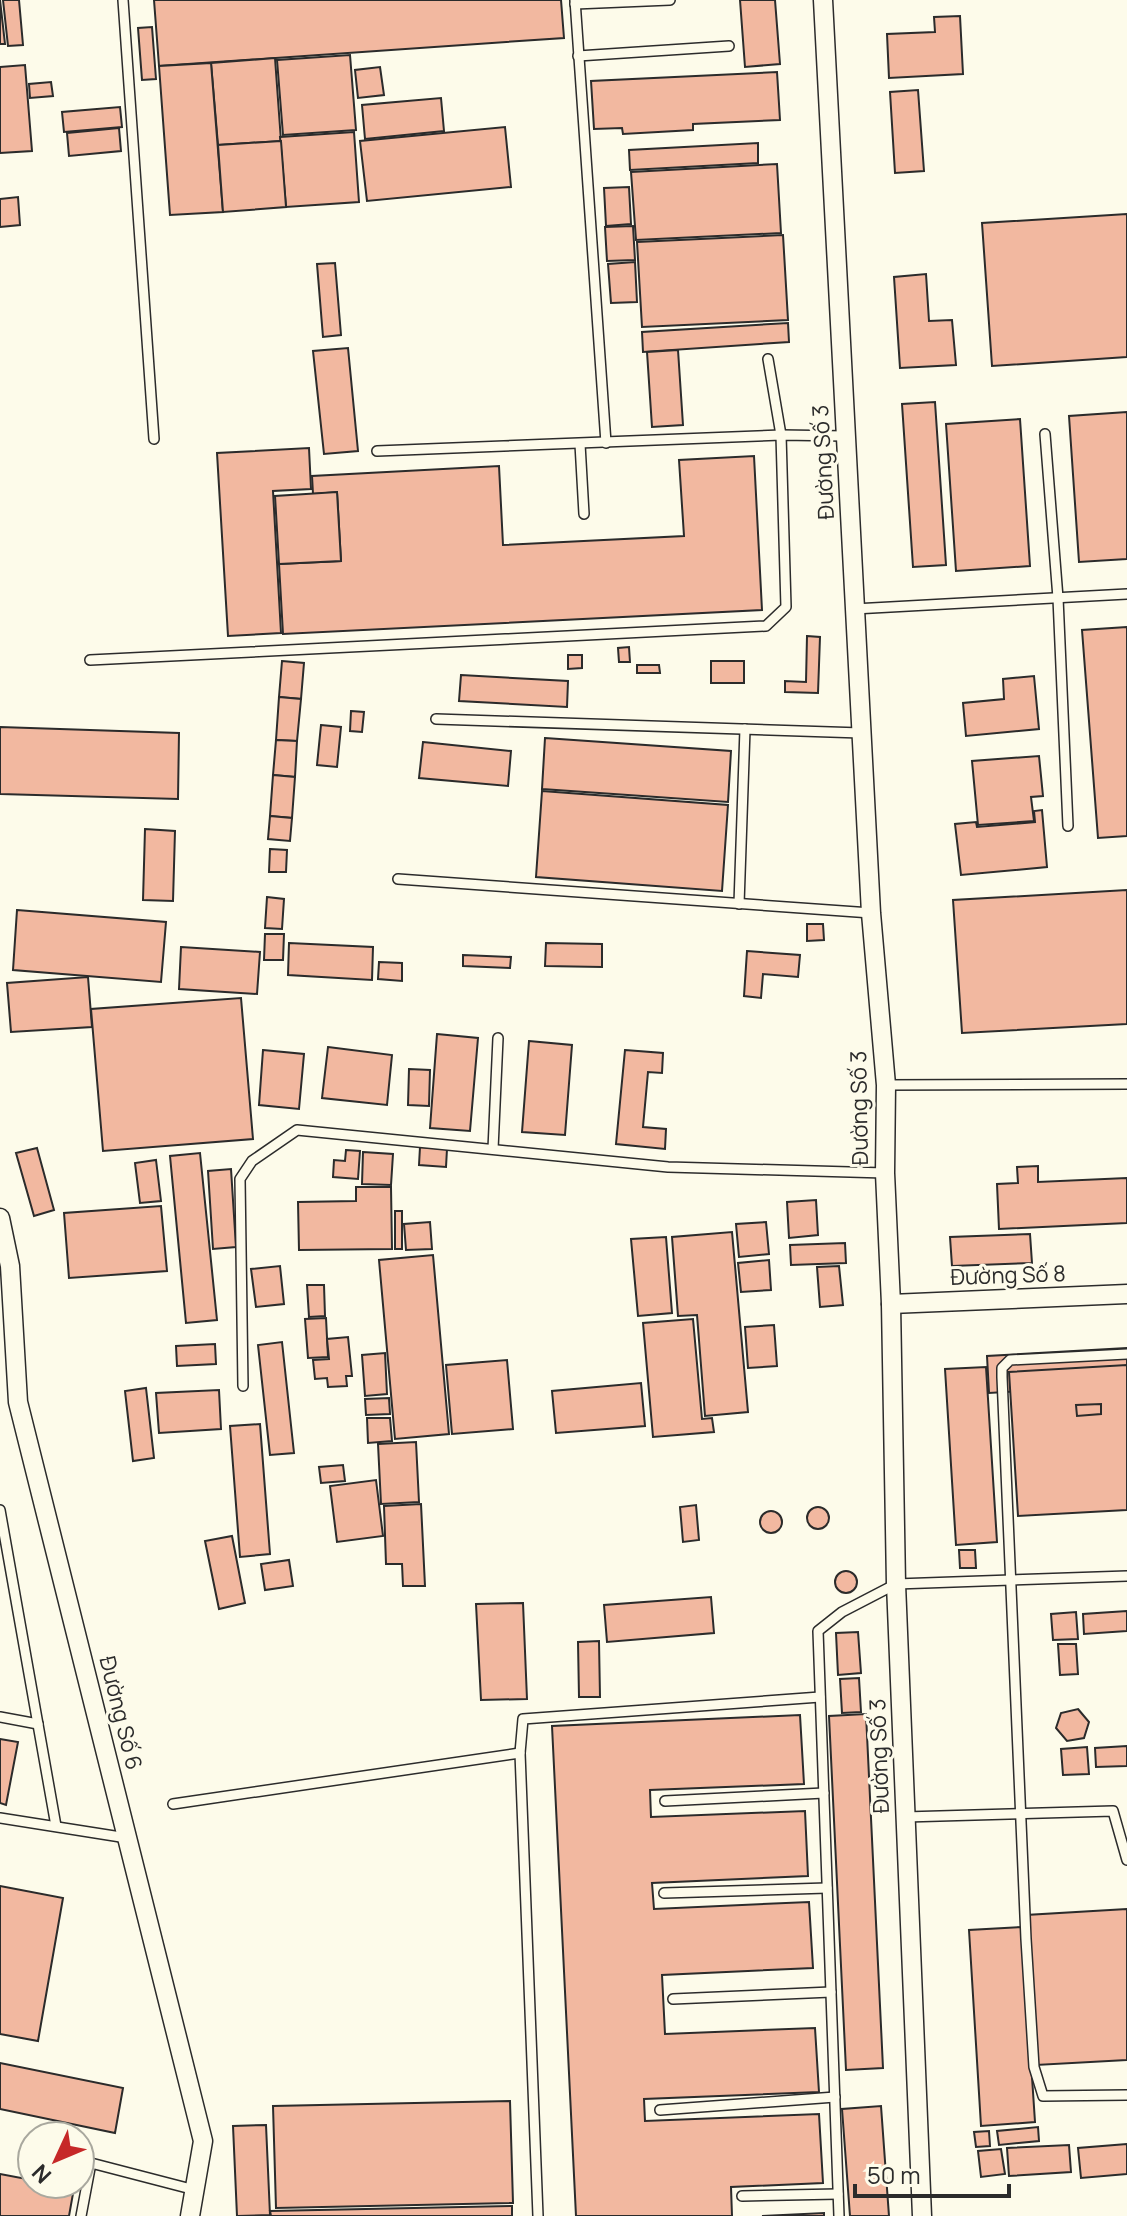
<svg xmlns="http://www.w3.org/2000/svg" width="1127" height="2216" font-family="Manrope,sans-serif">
	<rect width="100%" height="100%" fill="#fdfbea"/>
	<g fill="#f2b8a0" stroke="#2b2b2b" stroke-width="2">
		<path d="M0 0 5 44H0Z"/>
		<path d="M3 0H19L23 45 8 46Z"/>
		<path d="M154 0H561L564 38 159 66Z"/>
		<path d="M740 0H775L780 64 745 67Z"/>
		<path d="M960 16 963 74 889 78 887 34 935 32 934 17Z"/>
		<path d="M152 27 156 79 142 80 138 28Z"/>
		<path d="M350 55 356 130 283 135 277 60Z"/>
		<path d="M275 58 281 141 218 145 211 63Z"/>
		<path d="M211 63 223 212 170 215 159 66Z"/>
		<path d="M25 65 32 151 0 153V67Z"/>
		<path d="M380 67 384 95 358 98 355 70Z"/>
		<path d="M777 72 780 120 693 124V130L623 134 622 128 594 129 591 81Z"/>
		<path d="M51 82 53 96 30 98 29 84Z"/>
		<path d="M918 90 924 171 895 173 890 92Z"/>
		<path d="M441 98 444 131 365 139 362 105Z"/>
		<path d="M120 107 122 127 64 132 62 112Z"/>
		<path d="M505 127 511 187 367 201 360 141Z"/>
		<path d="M119 128 121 151 69 156 67 133Z"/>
		<path d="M354 132 359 202 286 207 280 137Z"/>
		<path d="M281 141 286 207 223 212 218 145Z"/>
		<path d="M758 143V163L630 170 629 150Z"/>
		<path d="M777 164 781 233 636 240 631 172Z"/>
		<path d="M629 187 631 224 606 226 604 188Z"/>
		<path d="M18 197 20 225 0 227V199Z"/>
		<path d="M1127 214V357L992 366 982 223Z"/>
		<path d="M633 226 635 260 607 261 605 227Z"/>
		<path d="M783 235 788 320 642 327 637 242Z"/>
		<path d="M635 262 637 302 611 303 608 264Z"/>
		<path d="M335 263 341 335 323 337 317 264Z"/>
		<path d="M926 274 929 321 952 320 956 365 900 368 894 277Z"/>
		<path d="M788 323 789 342 643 352 642 332Z"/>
		<path d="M348 348 358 451 324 454 313 351Z"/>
		<path d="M678 350 683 425 652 427 647 352Z"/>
		<path d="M935 402 946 565 913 567 902 404Z"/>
		<path d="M1127 412V559L1079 562 1069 416Z"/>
		<path d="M1020 419 1030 566 956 571 946 424Z"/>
		<path d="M309 448 311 489 273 491 281 633 228 636 217 453Z"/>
		<path d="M754 456 762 610 283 634 279 564 341 561 337 492 313 494 312 476 499 466 503 545 684 536 679 460Z"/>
		<path d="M337 492 341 561 279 564 275 496Z"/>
		<path d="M1127 627V836L1098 838 1082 630Z"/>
		<path d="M807 636 820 637 818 693 785 692V681L806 682Z"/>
		<path d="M629 647 630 662H619L618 648Z"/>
		<path d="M568 655H582V668L568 669Z"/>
		<path d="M282 661 304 663 301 699 279 697Z"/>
		<rect x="711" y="661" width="33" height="22"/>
		<path d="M637 665H659L660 673H637Z"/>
		<path d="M461 675 568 681 567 707 459 701Z"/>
		<path d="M1034 676 1039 729 966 736 963 703 1004 699 1003 679Z"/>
		<path d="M279 697 301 699 297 741 276 740Z"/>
		<path d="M351 711 364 712 362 732 350 731Z"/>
		<path d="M321 725 341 727 337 767 317 765Z"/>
		<path d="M0 727 179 733 178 799 0 794Z"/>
		<path d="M545 738 731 751 728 802 542 789Z"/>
		<path d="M276 740 297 741 295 777 273 775Z"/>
		<path d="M423 742 511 751 508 786 419 778Z"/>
		<path d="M1039 756 1043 796 1031 797 1034 821 978 825 972 761Z"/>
		<path d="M273 775 295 777 292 818 270 816Z"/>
		<path d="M542 791 728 805 722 891 536 877Z"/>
		<path d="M1042 810 1047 867 961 875 955 824 976 822 977 827 1035 822 1034 811Z"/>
		<path d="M270 816 292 818 290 841 268 839Z"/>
		<path d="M145 829 175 831 173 901 143 900Z"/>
		<path d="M270 849 287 850 286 872H269Z"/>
		<path d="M1127 890V1024L962 1033 953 900Z"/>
		<path d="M267 897 284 899 282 929 265 928Z"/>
		<path d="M17 910 166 922 161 982 13 970Z"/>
		<path d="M807 924H823L824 940 807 941Z"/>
		<path d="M265 934H284L283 960H264Z"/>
		<path d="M289 943 373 947 372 980 288 975Z"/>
		<path d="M546 943 602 944V967L545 966Z"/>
		<path d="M181 947 260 952 257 994 179 989Z"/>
		<path d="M747 951 800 955 798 977 763 974 761 998 744 996Z"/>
		<path d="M463 955 511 957 510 968 463 966Z"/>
		<path d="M379 962 402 963V981L378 979Z"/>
		<path d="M88 977 92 1027 11 1032 7 983Z"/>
		<path d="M241 998 253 1139 103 1151 91 1009Z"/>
		<path d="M437 1034 478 1038 470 1131 430 1128Z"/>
		<path d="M529 1041 572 1045 565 1135 522 1132Z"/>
		<path d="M328 1047 392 1055 387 1105 322 1098Z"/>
		<path d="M263 1050 304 1054 299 1109 259 1105Z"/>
		<path d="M625 1050 663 1053 662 1073 648 1072 643 1127 666 1129 665 1149 616 1144Z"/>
		<path d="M409 1069 430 1070 429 1106 408 1105Z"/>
		<path d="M420 1147 447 1149 446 1167 419 1165Z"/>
		<path d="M37 1148 54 1210 34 1216 16 1153Z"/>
		<path d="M346 1150 360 1151 358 1179 333 1177 334 1160 345 1161Z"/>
		<path d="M363 1152 393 1154 391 1185 362 1184Z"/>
		<path d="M200 1153 217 1320 186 1323 170 1156Z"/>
		<path d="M156 1160 161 1201 140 1203 135 1163Z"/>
		<path d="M1038 1166V1182L1127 1178V1223L999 1229 997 1184 1018 1183 1017 1167Z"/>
		<path d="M231 1169 236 1247 213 1249 208 1171Z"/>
		<path d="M356 1187H391L392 1249 299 1250 298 1202 356 1201Z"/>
		<path d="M816 1200 818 1235 789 1238 787 1202Z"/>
		<path d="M161 1206 167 1271 69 1278 64 1213Z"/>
		<rect x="395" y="1211" width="7" height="38"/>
		<path d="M430 1222 432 1249 406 1250 404 1224Z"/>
		<path d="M766 1222 769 1254 739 1257 736 1224Z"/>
		<path d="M732 1232 748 1412 705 1416 697 1315 678 1316 672 1237Z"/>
		<path d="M1030 1234 1032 1263 952 1266 950 1237Z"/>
		<path d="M666 1237 672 1313 638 1316 631 1239Z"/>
		<path d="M845 1243 846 1263 791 1265 790 1245Z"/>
		<path d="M433 1255 449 1434 395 1439 379 1260Z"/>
		<path d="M769 1260 771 1290 741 1292 738 1263Z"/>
		<path d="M280 1266 284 1304 256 1307 251 1269Z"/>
		<path d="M839 1266 843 1305 820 1307 817 1267Z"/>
		<path d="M307 1285H324L325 1316 309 1317Z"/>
		<path d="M326 1318 328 1357 308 1358 305 1319Z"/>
		<path d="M693 1319 702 1419 712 1418 714 1432 653 1437 643 1323Z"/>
		<path d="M774 1325 777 1366 748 1368 745 1327Z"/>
		<path d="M348 1337 352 1376H346L347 1386 328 1387 327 1378 315 1379 313 1360 329 1359 327 1339Z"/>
		<path d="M282 1342 294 1453 270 1455 258 1345Z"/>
		<path d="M215 1344 216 1364 177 1366 176 1346Z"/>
		<path d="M1127 1348V1385L989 1393 987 1356Z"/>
		<path d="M385 1353 387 1394 365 1396 362 1355Z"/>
		<path d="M507 1360 513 1429 452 1434 446 1365Z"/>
		<path d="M1127 1365V1510L1018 1516 1009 1372Z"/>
		<path d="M986 1367 997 1542 956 1545 945 1369Z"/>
		<path d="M641 1383 645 1426 556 1433 552 1391Z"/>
		<path d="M146 1388 154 1458 133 1461 125 1391Z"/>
		<path d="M219 1390 221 1429 159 1433 156 1393Z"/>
		<path d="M389 1398 390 1414 366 1415 365 1399Z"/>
		<path d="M1101 1404V1414L1077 1416 1076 1405Z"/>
		<path d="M367 1418H390L392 1441 368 1443Z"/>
		<path d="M260 1424 270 1554 240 1557 230 1426Z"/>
		<path d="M416 1442 419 1502 381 1504 378 1444Z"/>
		<path d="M343 1465 345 1481 321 1483 319 1467Z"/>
		<path d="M376 1480 383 1536 337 1542 330 1486Z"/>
		<path d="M421 1504 425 1586H403L402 1564H386L384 1506Z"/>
		<path d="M696 1505 699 1540 683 1542 680 1507Z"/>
		<circle cx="818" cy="1518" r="11"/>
		<circle cx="771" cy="1522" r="11"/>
		<path d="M232 1536 245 1603 219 1609 205 1541Z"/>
		<path d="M959 1550H975L976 1568H960Z"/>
		<path d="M289 1560 293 1586 265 1590 261 1564Z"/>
		<circle cx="846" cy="1582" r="11"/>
		<path d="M711 1597 714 1633 607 1642 604 1605Z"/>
		<path d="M523 1603 527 1699 481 1700 476 1604Z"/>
		<path d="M1127 1611V1631L1084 1634 1083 1614Z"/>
		<path d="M1076 1612 1078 1639 1053 1640 1051 1614Z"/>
		<path d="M858 1632 861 1673 838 1675 836 1633Z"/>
		<path d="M599 1641 600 1697H579L578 1642Z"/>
		<path d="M1058 1644H1076L1078 1674 1060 1675Z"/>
		<path d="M859 1678 861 1712 842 1713 840 1679Z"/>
		<path d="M1078 1709 1089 1722 1084 1738 1067 1741 1056 1728 1061 1713Z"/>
		<path d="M866 1714 883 2068 846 2070 829 1716Z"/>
		<path d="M800 1715 804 1784 650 1790 651 1817 805 1811 808 1876 652 1883 654 1909 809 1902 813 1968 662 1975 665 2034 815 2028 819 2092 644 2099 645 2121 819 2114 823 2183 731 2187 732 2216H576L552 1726Z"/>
		<path d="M0 1739 18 1742 6 1805 0 1803Z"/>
		<path d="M1127 1746V1766L1096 1767 1095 1748Z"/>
		<path d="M1087 1747 1089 1774 1063 1775 1061 1749Z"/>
		<path d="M0 1886 63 1898 38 2041 0 2034Z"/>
		<path d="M1127 1909V2060L1036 2065 1026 1915Z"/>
		<path d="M1022 1927 1035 2122 981 2126 969 1930Z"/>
		<path d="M0 2063 123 2088 115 2133 0 2109Z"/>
		<path d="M510 2101 513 2203 276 2208 273 2106Z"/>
		<path d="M881 2106 889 2216H850L842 2109Z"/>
		<path d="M266 2125 270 2215 237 2216 233 2126Z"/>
		<path d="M1038 2127 1039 2141 999 2145 997 2131Z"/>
		<path d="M989 2131 990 2146 976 2147 974 2132Z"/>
		<path d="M1127 2144V2174L1081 2178 1078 2148Z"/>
		<path d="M1069 2145 1071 2172 1009 2176 1007 2148Z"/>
		<path d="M1001 2149 1005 2174 981 2177 978 2151Z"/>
		<path d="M0 2174 32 2180V2184L74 2188 69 2216H0Z"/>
		<path d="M512 2206V2216H271L270 2211Z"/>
		<path d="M824 2213V2216H762Z"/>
	</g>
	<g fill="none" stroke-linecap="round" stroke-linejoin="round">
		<defs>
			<g id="lane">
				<path d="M123 0 154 439"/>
				<path d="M575 0 606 443"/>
				<path d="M575 4 670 0"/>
				<path d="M578 56 729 46"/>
				<path d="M1045 434 1058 598 1068 826"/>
				<path d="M580 444 584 514"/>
				<path d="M377 451 781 435 845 436"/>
				<path d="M854 609 1127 594"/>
				<path d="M90 660 766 626 786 607 781 435 768 359"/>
				<path d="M436 719 861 733"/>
				<path d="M398 879 871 913"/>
				<path d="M739 904 745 729"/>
				<path d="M886 1085 1127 1084"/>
				<path d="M493 1149 498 1038"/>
				<path d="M1127 1354 1010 1360 1002 1368V1377L1026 1939 1034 2067 1043 2096 1127 2095"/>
				<path d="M243 1386 240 1179 252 1161 297 1130 668 1167 885 1173"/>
				<path d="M0 1510 56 1826"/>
				<path d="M0 1717 38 1724"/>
				<path d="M665 1801 824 1793"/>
				<path d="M173 1804 520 1753"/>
				<path d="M905 1817 1113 1811 1127 1860"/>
				<path d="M0 1818 127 1838"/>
				<path d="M664 1893 827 1888"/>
				<path d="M673 1999 831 1992"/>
				<path d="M660 2110 835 2097"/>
				<path d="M742 2196 838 2194"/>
				<path d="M81 2216 91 2163 195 2190"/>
				<path d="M538 2216 520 1753 523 1719 820 1697"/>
				<path d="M839 2216 818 1631 842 1612 896 1584 1127 1576"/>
			</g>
			<g id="street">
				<path d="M823 0 871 913 886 1085 885 1173 891 1304 896 1584 922 2216"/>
				<path d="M0 1218 10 1266 18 1402 203 2141 190 2216"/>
				<path d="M891 1304 1127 1294"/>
			</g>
		</defs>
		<use href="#lane" stroke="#2b2b2b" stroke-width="12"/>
		<use href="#street" stroke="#2b2b2b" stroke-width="21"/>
		<use href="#lane" stroke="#fdfbea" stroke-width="9"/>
		<use href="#street" stroke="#fdfbea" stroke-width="18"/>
	</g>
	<g text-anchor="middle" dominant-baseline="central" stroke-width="6" stroke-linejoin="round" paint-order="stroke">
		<g font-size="22" fill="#2b2b2b" stroke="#fdfbea">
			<text transform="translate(823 462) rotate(-93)">Đường Số 3</text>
			<text transform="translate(859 1108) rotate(-91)">Đường Số 3</text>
			<text transform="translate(1008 1275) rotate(-2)">Đường Số 8</text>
			<text transform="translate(121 1713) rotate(76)">Đường Số 6</text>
			<text transform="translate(879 1756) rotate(-92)">Đường Số 3</text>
		</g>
	</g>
	<g transform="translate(56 2160) rotate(226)"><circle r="38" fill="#fdfbea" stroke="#a9a89e" stroke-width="2"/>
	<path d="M0-6L14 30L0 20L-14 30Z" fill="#c62828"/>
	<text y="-12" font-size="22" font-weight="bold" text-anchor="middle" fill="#2b2b2b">N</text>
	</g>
	<path d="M855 2184v12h154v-12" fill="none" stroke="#2b2b2b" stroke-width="4"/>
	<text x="867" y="2184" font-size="24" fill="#2b2b2b" stroke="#fdfbea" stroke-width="6" paint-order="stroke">50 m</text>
</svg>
